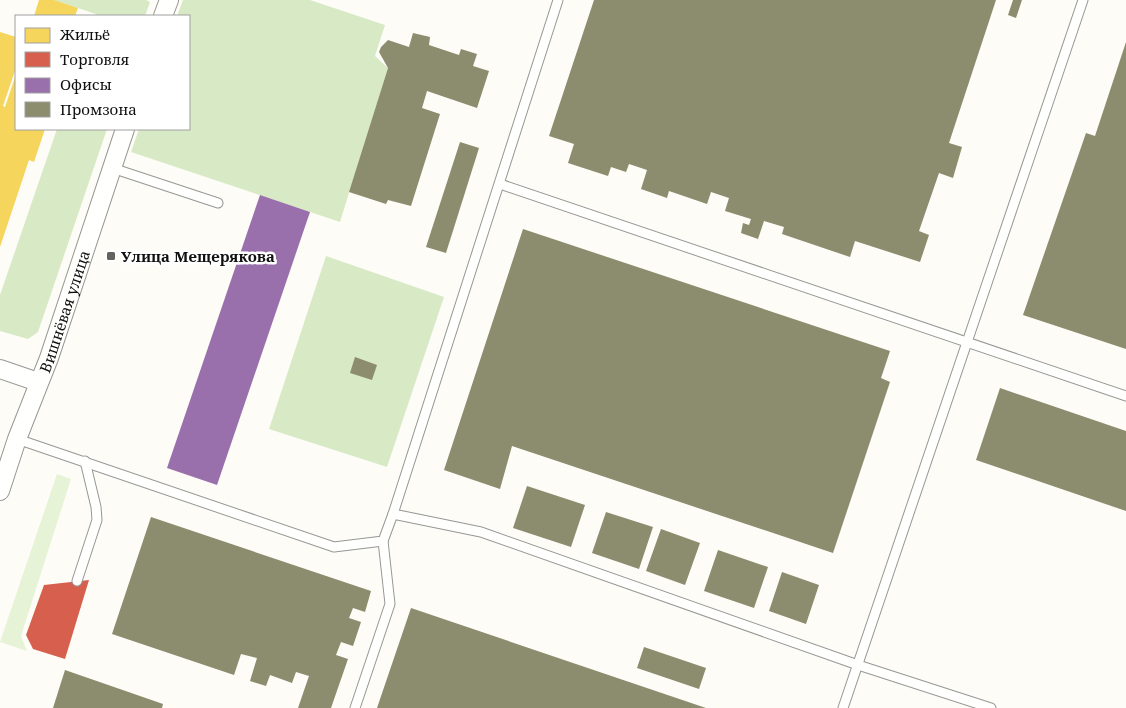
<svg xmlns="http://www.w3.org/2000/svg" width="1126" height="708" font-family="'Noto Serif',serif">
	<rect width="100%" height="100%" fill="#fdfcf7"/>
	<path fill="#e7f3d7" d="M57 474 71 479 21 636 27 651 0 642Z"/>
	<g fill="#d8eac5">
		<path d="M53 0H146L150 2 145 16H96V14Z"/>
		<path d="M183 0H310L385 25 375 56 388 68 340 222 131 152 139 129H189V16H177Z"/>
		<path d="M57 129H107L38 332 28 339 0 331V295Z"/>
		<path d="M326 256 444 297 387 467 269 429Z"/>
	</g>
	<g fill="#f6d55c">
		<path d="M39 0H54L78 8 75 16H34Z"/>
		<path d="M0 32 16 37V68L3 106 5 107 16 74V129H45L34 162 29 160 0 247Z"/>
	</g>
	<path fill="#d6604d" d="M89 580 65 659 33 649 26 635 44 585Z"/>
	<path fill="#9970ab" d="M260 195 310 212 217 485 167 468Z"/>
	<g fill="#8c8c6e">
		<path d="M594 0H996L949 143 962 147 953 178 939 173 919 231 929 235 920 262 855 241 850 257 782 234 784 227 764 221 758 239 741 233 743 223 749 225 751 219 725 211 729 198 711 192 707 204 669 191 667 198 641 189 647 170 629 164 626 172 611 167 608 176 568 163 574 144 549 136Z"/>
		<path d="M1013 0H1022L1016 18 1008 15Z"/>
		<path d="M413 33 430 37 429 45 459 55 461 49 477 54 473 66 489 71 477 108 427 91 422 108 440 114 411 206 388 200 386 204 349 192 388 68 379 52 381 47 388 40 409 47Z"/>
		<path d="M1126 42V349L1023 315 1086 133 1095 136Z"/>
		<path d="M460 142 479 148 446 253 426 247Z"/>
		<path d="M523 229 890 351 881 378 890 382 833 553 512 446 500 489 444 470Z"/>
		<path d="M355 357 377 365 372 380 350 373Z"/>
		<path d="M1000 388 1126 431V511L976 460Z"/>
		<path d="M527 486 585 505 571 547 513 528Z"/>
		<path d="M606 512 653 527 639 569 592 553Z"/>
		<path d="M151 517 371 591 365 612 353 608 349 618 361 622 353 646 341 642 336 655 348 659 331 708H298L309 676 296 672 292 683 270 675 266 686 250 681 257 658 241 654 234 675 112 634Z"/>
		<path d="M661 529 700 543 685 585 646 571Z"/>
		<path d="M718 550 768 567 754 608 704 591Z"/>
		<path d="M782 572 819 585 806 624 769 611Z"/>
		<path d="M411 608 706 708H377Z"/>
		<path d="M644 647 706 668 699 689 637 668Z"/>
		<path d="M65 670 163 704 162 708H53Z"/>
	</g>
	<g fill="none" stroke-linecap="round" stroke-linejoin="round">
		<defs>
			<g id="service">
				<path d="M558 0 393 514 481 532 858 665 991 708"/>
				<path d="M112 168 218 203"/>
				<path d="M500 184 1126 396"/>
				<path d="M17 439 334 547 383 541 393 514"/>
				<path d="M77 581 97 520 96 507 85 461"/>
				<path d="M355 708 390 604 383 541"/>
				<path d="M843 708 1083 0"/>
			</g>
			<g id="minor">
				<path d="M163 16 169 0"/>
				<path d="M0 369 38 382"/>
				<path id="s1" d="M0 491 17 439 49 358 125 129"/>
			</g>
		</defs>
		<use href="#service" stroke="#979795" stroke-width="11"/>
		<use href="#minor" stroke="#979795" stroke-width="20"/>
		<use href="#service" stroke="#fffffe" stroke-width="9"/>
		<use href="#minor" stroke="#fffffe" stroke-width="18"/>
	</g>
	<rect fill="#646362" stroke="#fff" stroke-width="2" x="106" y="251" width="10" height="10" rx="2.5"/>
	<g text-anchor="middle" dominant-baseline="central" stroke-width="5" stroke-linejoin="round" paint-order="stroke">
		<g font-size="15" font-weight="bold" fill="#111" stroke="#fff" text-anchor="start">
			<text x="121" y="256">Улица Мещерякова</text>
		</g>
		<g font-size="15" fill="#111" stroke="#fff">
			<text stroke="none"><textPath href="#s1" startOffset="191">Вишнёвая улица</textPath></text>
		</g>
	</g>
	<rect x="15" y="15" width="175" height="115" fill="#ffffff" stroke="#a0a0a0"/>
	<rect x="25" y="28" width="25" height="15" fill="#f6d55c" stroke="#a0a0a0"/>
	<text x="60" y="40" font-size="15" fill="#111111">Жильё</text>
	<rect x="25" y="52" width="25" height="15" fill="#d6604d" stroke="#a0a0a0"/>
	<text x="60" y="65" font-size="15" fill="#111111">Торговля</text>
	<rect x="25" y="78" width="25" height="15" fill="#9970ab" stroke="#a0a0a0"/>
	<text x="60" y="90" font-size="15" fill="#111111">Офисы</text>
	<rect x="25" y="102" width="25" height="15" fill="#8c8c6e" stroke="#a0a0a0"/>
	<text x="60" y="115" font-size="15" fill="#111111">Промзона</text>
</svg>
